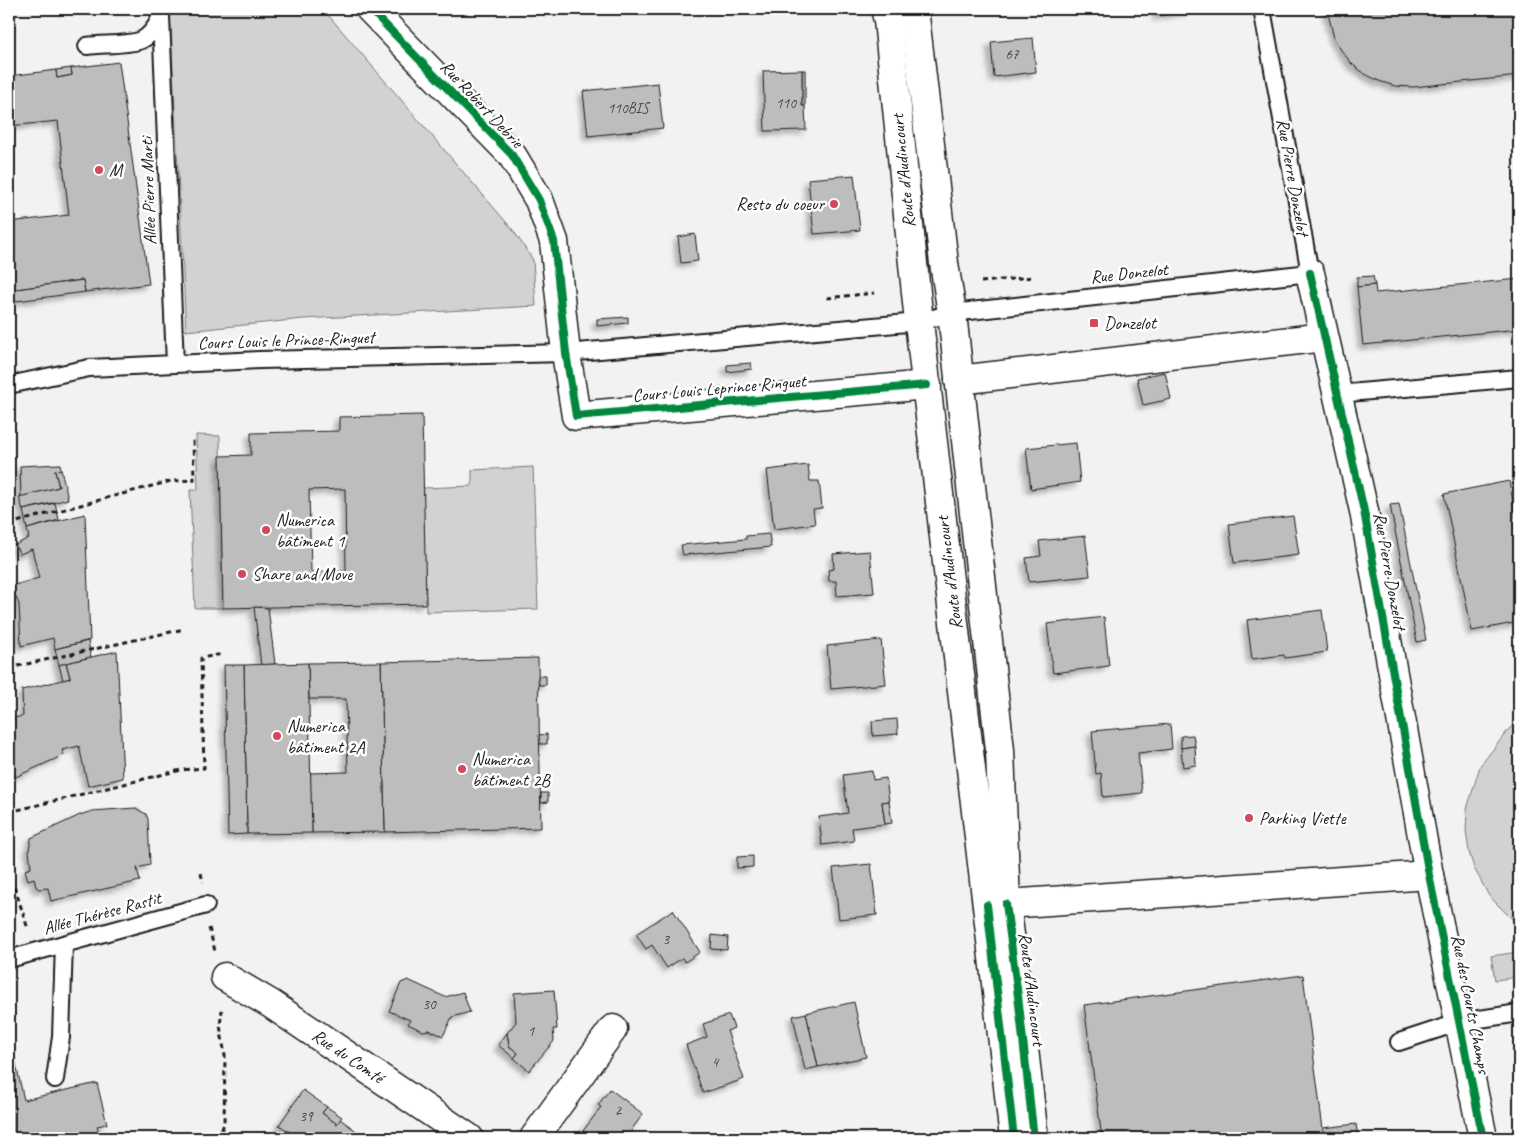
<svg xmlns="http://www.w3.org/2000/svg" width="1528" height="1147" font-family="Caveat,sans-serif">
	<defs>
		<filter id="shadow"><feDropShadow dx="-4.5" dy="4.5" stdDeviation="2.5" flood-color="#0004"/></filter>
	</defs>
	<rect width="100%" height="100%" fill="#f2f2f2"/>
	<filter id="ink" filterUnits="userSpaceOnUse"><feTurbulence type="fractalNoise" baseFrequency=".02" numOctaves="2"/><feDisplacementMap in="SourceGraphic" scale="10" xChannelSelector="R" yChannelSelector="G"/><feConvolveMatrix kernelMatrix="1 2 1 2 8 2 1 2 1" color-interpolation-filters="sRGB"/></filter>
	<g filter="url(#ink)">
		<g fill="#d2d2d2" stroke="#777">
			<path d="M170 9H323L513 230 533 260 536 306 303 319 186 331Z"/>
			<path d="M196 435 220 436 223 608H195L190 490H198Z"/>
			<path d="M533 467 538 609 426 612 423 488 472 486V470Z"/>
			<path d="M1519 720V926L1489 896 1474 868 1469 852 1466 831 1467 809 1480 766 1509 729Z"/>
			<path d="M1519 952V977L1495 980 1491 956Z"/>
		</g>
		<g fill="#bdbdbd" stroke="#1c1c1c" fill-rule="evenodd" filter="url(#shadow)">
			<path d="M1156 9H1196L1158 16Z"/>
			<path d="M1327 9H1519V76L1413 87 1395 86 1379 81 1365 74 1352 64 1341 50 1334 38Z"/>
			<path d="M1033 38 1036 72 994 77 991 42Z"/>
			<path d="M119 62 149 284 85 292 83 280 9 290V222L69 215 58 121 9 126V76L56 70 57 78 72 75 71 68Z"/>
			<path d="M71 68 72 75 57 78 56 70Z"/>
			<rect x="802" y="70" width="3" height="36"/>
			<path d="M802 70V106H805L806 130 765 131 763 71Z"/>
			<path d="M658 83 663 128 588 136 583 91Z"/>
			<path d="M854 175 860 230 814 234 808 179Z"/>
			<path d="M695 234 698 261 681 263 678 237Z"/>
			<path d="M1373 276 1375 285 1357 287V277Z"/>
			<path d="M1519 279V329L1363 345 1357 287 1375 285 1376 293Z"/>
			<path d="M83 280 85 292 9 302V290Z"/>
			<path d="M628 317V323L597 326V319Z"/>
			<path d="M751 363 752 369 727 372V365Z"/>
			<path d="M1165 372 1171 399 1143 405 1137 378Z"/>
			<path d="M422 415 426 604 223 608 220 456 251 455V433L339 431V417ZM345 489 346 571 311 572 309 490Z"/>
			<path d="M1076 443 1080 482 1031 489 1026 448Z"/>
			<path d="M60 464 61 469 55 471 59 487 21 497 20 466Z"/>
			<path d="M808 465 810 481H819L822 508 813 509 815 524 774 529 767 470Z"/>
			<path d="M61 469 68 499 23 510 19 497 59 487 55 471Z"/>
			<path d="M1509 481 1519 532V622L1472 631 1444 494Z"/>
			<path d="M55 503 59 520 27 529 23 510Z"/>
			<path d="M1399 504 1426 640 1417 642 1390 505Z"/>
			<path d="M85 514 90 640 55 649 53 638 21 646 19 604 11 586 39 578 32 549 20 554 15 545 29 538 27 529Z"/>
			<path d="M1293 516 1299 555 1234 563 1229 524Z"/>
			<path d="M769 534 771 547 683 555 681 545 746 539V536Z"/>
			<path d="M1085 536 1090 576 1029 582 1026 558 1041 556 1039 541Z"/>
			<path d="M870 551 874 593 837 596 836 581H829L828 570 834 569 833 554Z"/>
			<path d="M254 607 268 608 275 664 261 665Z"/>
			<path d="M1322 610 1327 652 1285 658 1284 655 1252 659 1247 620Z"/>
			<path d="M1104 617 1109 666 1053 673 1047 624Z"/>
			<path d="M881 640 886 684 831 689 827 646Z"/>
			<path d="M88 641 91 657 59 665 55 649Z"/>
			<path d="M117 651 123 778 88 786 79 746 62 750 64 755 11 779 9 775V719L23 716 22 690 70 678 66 663Z"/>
			<path d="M538 658 541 828 385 832 381 662Z"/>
			<path d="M381 662 385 832 312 833 310 773 348 772 346 699H309L308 663Z"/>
			<path d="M66 663 70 678 63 680 59 665Z"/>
			<path d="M308 663 312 833 247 834 244 665Z"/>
			<path d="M224 665H244L247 834 228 835Z"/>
			<path d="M538 676H546V685H539Z"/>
			<path d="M897 719 898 734 873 736 872 721Z"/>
			<path d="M1170 724 1172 749 1138 753 1142 793 1103 797 1101 773 1096 774 1092 731Z"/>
			<path d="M547 734V744H540L539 735Z"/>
			<path d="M1193 735 1195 746 1181 748V736Z"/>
			<path d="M1195 746 1196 765 1183 767 1181 748Z"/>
			<path d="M872 771 873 780 886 778 889 801 882 802 885 824 852 828 854 841 822 845 819 817 848 813 843 775Z"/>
			<path d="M541 793H548V802L541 803Z"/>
			<path d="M889 801 892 823 885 824 882 802Z"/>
			<path d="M135 808 146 814 148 819 150 865 137 868 140 881 51 901 48 888 39 889 36 887 34 878 28 880 25 870 31 868 29 850 31 838 80 815 92 811Z"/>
			<path d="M753 856V867L737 868V857Z"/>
			<path d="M871 864 877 915 839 919 833 868Z"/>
			<path d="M673 910 700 952 685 962 682 958 667 968 652 945 646 949 636 934Z"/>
			<path d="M712 935 728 937 727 950 711 949Z"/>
			<path d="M1303 975 1324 1137 1348 1133 1349 1138H1102L1084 1005Z"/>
			<path d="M408 980 445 997 463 992 470 1012 452 1017 443 1036 429 1030 423 1031 408 1024 410 1020 389 1011 401 983Z"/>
			<path d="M554 990 557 1029H553L554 1041 529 1071 514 1058 518 1053 509 1046 507 1033 516 1022 514 993Z"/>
			<path d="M854 1002 866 1057 818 1067 806 1013Z"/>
			<path d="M806 1013 818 1067 805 1070 793 1016Z"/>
			<path d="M729 1015 734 1028 727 1031 744 1079 703 1093 686 1045 707 1037 703 1024Z"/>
			<path d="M9 1033 24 1100 97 1083 107 1124 97 1126 101 1138H9Z"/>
			<path d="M507 1033 509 1046 518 1053 514 1058 498 1045Z"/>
			<path d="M610 1089 643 1114 632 1129V1138H584L580 1135 601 1107 598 1105Z"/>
			<path d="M303 1090 327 1107 322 1113 337 1124 340 1119 359 1133 356 1138H286L290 1132 279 1125Z"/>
			<path d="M327 1107 342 1117 337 1124 322 1113Z"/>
			<path d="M1356 1124 1358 1138H1349L1348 1133 1324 1137 1323 1128Z"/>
		</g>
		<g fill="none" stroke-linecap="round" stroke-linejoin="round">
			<defs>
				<g id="service">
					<path d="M161 17 175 364"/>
					<path d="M87 46C102 44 125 45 139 41 149 38 160 23 161 13"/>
					<path d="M9 385 89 368 260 360 566 353 919 322 952 313 1310 273 1262 9"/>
					<path d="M1337 394 1519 378"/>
					<path d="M9 959 206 905"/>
					<path d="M1399 1042 1460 1022 1519 1013"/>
					<path d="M55 1079 61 1037 64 944"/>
				</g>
				<g id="minor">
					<path d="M370 9 512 155 539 200 554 241 566 353"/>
					<path d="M1310 273 1364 511 1429 875 1483 1138"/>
					<path d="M1006 904 1429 875"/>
					<path d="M225 977 271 1004 469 1138"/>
					<path d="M534 1138 613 1029"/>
				</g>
				<g id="tertiary">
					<path d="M566 353 576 416 927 385"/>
					<path d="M959 380 1324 337"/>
				</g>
				<g id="primary">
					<path d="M885 9 888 20 919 322 1014 1138"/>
					<path d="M914 9 944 263 952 313 1000 750 1006 904 1019 1004 1034 1138"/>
				</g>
			</defs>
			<use href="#service" stroke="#1c1c1c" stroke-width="20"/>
			<use href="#minor" stroke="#1c1c1c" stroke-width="31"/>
			<use href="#tertiary" stroke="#1c1c1c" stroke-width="31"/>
			<use href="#primary" stroke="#1c1c1c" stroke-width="31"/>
			<g stroke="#1c1c1c" stroke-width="3" stroke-dasharray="5 4" stroke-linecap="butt">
				<path d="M981 282 1033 277"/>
				<path d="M827 298 874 293"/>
				<path d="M9 524 171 481 194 480 193 437"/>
				<path d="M9 668 184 629"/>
				<path d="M9 812 181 770 204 768 201 658 223 654"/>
				<path d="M9 818 11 824 9 835"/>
				<path d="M9 870 28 929"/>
				<path d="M201 873 203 882"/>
				<path d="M209 928 215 951"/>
				<path d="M218 1138 224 1124 225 1056 220 1025 222 1010"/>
			</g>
			<use href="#service" stroke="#fff" stroke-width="16"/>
			<use href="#minor" stroke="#fff" stroke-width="28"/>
			<use href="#tertiary" stroke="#fff" stroke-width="28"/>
			<use href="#primary" stroke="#fff" stroke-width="28"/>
			<defs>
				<g id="cycleway">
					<path d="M370 9 512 155 539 200 554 241 566 353 576 416 927 385"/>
					<path d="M1310 273 1364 511 1429 875 1483 1138"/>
					<path d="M1006 904 1019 1004 1034 1138"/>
					<path d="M987 905 1014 1138"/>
				</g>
			</defs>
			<use href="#cycleway" stroke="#fff" stroke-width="11"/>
			<use href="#cycleway" stroke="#00873e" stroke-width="8"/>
		</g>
	</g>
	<g fill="#d1495b" stroke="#fff" stroke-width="2">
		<circle cx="99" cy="170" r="5"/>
		<circle cx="834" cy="204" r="5"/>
		<rect x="1089" y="318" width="10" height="10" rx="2.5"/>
		<circle cx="266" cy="530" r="5"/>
		<circle cx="242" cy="574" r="5"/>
		<circle cx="277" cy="736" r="5"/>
		<circle cx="462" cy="769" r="5"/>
		<circle cx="1249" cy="818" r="5"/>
	</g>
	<g text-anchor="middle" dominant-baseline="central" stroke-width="5" stroke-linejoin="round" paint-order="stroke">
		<g font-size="15" fill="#444">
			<text x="1012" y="54">67</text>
			<text x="786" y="103">110</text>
			<text x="628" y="108">110BIS</text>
			<text x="666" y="939">3</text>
			<text x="429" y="1004">30</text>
			<text x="531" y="1031">1</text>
			<text x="715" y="1062">4</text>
			<text x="618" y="1110">2</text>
			<text x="306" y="1116">39</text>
		</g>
		<g font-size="18" fill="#1c1c1c" stroke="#fff">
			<text transform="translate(482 104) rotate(47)">Rue Robert Debrie</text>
			<text transform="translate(903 171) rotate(-96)">Route d'Audincourt</text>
			<text transform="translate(1293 177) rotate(80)">Rue Pierre Donzelot</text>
			<text transform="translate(148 191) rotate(-92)">Allée Pierre Marti</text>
			<text transform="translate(1129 273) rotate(-6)">Rue Donzelot</text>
			<text transform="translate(286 340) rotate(-2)">Cours Louis le Prince-Ringuet</text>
			<text transform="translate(719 388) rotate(-5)">Cours Louis Leprince Ringuet</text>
			<text transform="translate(1390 571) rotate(80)">Rue Pierre Donzelot</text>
			<text transform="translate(949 573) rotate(-97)">Route d'Audincourt</text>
			<text transform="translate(102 913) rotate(-15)">Allée Thérèse Rastit</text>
			<text transform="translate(1032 989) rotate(83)">Route d'Audincourt</text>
			<text transform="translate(1471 1004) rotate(79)">Rue des Courts Champs</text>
			<text transform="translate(348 1056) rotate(34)">Rue du Comté</text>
		</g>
		<g font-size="18" fill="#1c1c1c" stroke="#fff" text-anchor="start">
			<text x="109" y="170">M</text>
			<text x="824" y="204" text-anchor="end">Resto du coeur</text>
			<text x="1104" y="323">Donzelot</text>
			<text x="276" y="520">Numerica<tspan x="276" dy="21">bâtiment 1</tspan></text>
			<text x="252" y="574">Share and Move</text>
			<text x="287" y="726">Numerica<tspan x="287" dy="21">bâtiment 2A</tspan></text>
			<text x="472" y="759">Numerica<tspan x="472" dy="21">bâtiment 2B</tspan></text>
			<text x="1259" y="818">Parking Viette</text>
		</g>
	</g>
	<rect width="1528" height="1147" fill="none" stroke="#fff" stroke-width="30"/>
	<rect x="15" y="15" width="1498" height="1117" fill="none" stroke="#1c1c1c" stroke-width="2" filter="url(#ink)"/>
</svg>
